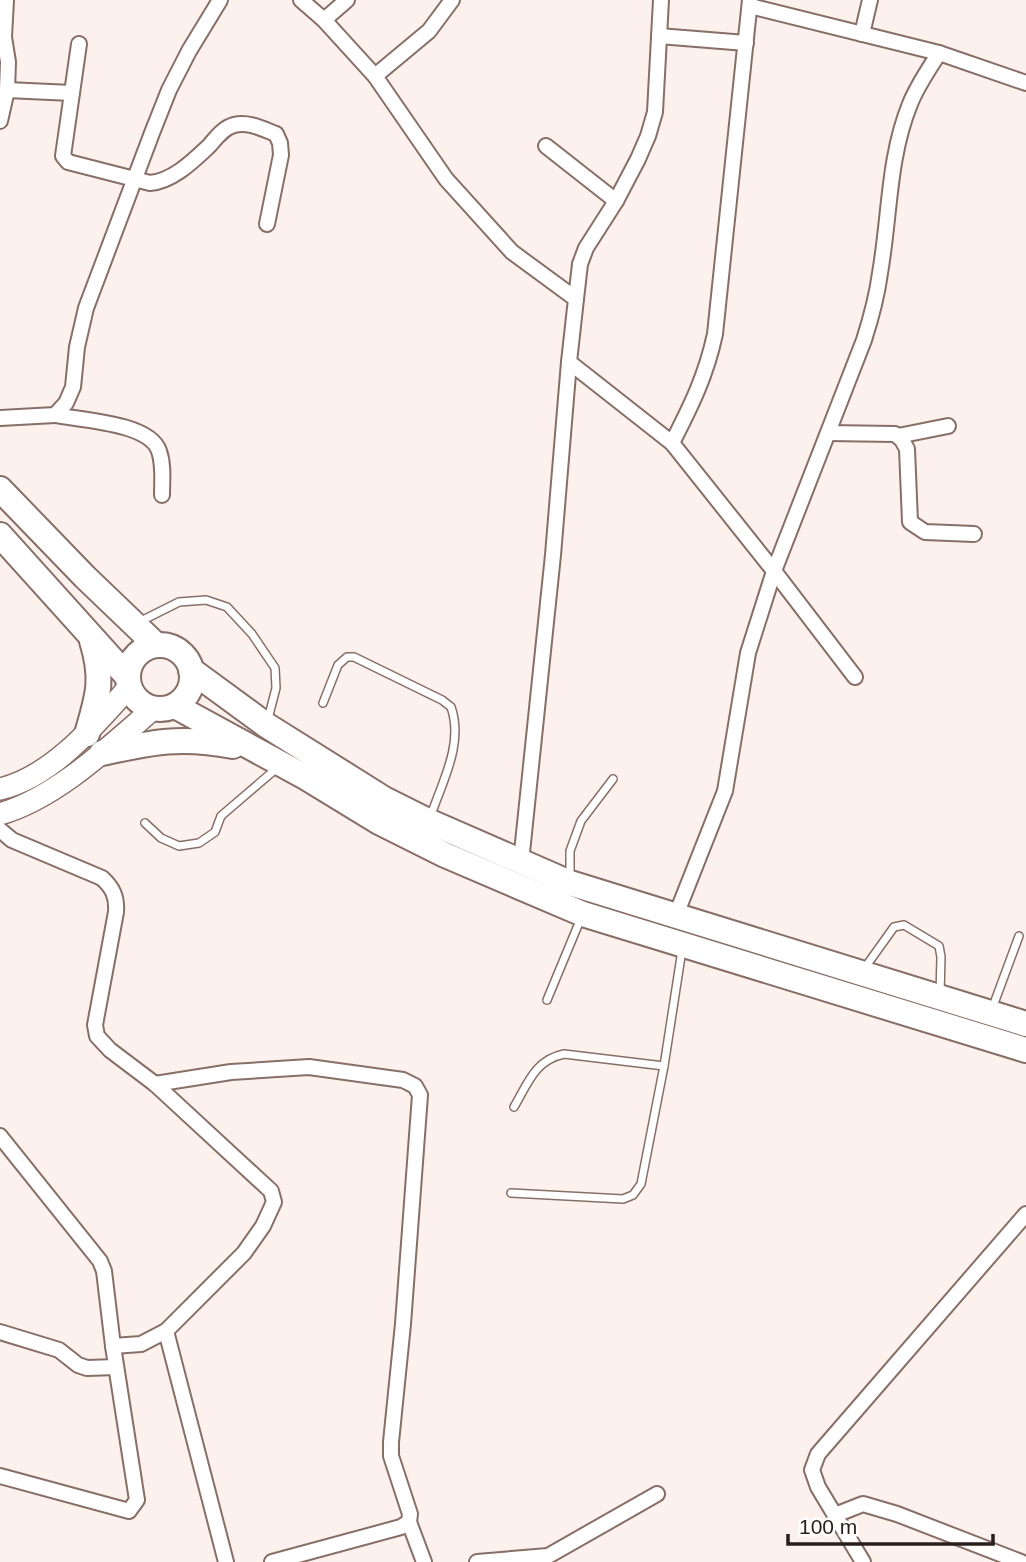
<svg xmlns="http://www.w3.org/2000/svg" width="1026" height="1562" font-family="Arial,sans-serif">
	<rect width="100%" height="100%" fill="#fdf1ee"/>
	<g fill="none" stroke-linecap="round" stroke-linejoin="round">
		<defs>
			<g id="lane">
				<path d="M137 623 179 602 206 600 227 607 252 634 275 668 276 688 268 719"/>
				<path d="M323 703 338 665 347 657H354L442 700 451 707C464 744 442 782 430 818"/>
				<path d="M145 823 161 838 179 846 199 843 215 832 221 816 277 768"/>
				<path d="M570 879V851L581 821 613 779"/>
				<path d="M864 969 894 927 904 925 939 946 941 957 940 995"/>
				<path d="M547 1000 581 918"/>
				<path d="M992 1009 1019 936"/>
				<path d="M514 1107C528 1083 535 1060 564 1054L664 1066"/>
				<path d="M511 1193 623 1199 633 1195 641 1184 664 1066 682 950"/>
			</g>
			<g id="street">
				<path d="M301 0 324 20 375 76 446 179 512 252 576 299 569 362 672 443 774 571 748 653 725 791 676 915"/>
				<path d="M750 6 939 53 1026 83"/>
				<path d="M324 20 347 0"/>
				<path d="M862 34 870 0"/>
				<path d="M659 36 746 43"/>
				<path d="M79 44 63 156 68 162 150 183C173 181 193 161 209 146 216 138 223 128 234 125 248 121 263 129 276 134L280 143 281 155 267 224"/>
				<path d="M375 76 429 31 452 0"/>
				<path d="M7 90 72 93"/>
				<path d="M0 121 7 90 8 62 4 37 6 0"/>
				<path d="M546 146 616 201"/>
				<path d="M576 299 580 264 586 248 616 201 638 159 648 136 655 112 661 0"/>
				<path d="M55 415C81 420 150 423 159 451 164 465 162 481 162 495"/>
				<path d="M0 418 55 415 66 403 73 387 77 347 86 308 152 133 169 90 189 51 220 0"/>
				<path d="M828 433 895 434 902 440 907 449 910 522 925 532 974 534"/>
				<path d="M898 436 948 426"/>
				<path d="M672 443C691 406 706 376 715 334L750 0"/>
				<path d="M855 677 774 571 864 340C871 318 877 296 880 273 890 216 888 158 910 104 917 86 929 69 939 53"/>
				<path d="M0 830 12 840 102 878C113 888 117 897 116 912L95 1025 97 1036 110 1050 155 1084 271 1191 274 1202 263 1226 244 1253 166 1331 141 1344 113 1346"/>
				<path d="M521 862 553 555 569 362"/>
				<path d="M155 1084 231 1072 309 1067 403 1080 415 1086 420 1095 403 1324 391 1442V1456L410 1514 409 1522 401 1527 272 1562"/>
				<path d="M0 1136 100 1261 104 1271 113 1346 137 1500 129 1511 0 1476"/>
				<path d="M166 1331 226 1562"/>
				<path d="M0 1332 59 1350 78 1365 87 1368 116 1367"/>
				<path d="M835 1515 863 1504 897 1514 1021 1562"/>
				<path d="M409 1522 424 1562"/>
				<path d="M477 1562 548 1556 657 1494"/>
				<path d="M863 1562 818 1487 812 1470 818 1454 1026 1214"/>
			</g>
			<g id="primary">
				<path d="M0 789C52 777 95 725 129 687"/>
				<path d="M0 814C56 798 109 747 153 709"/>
			</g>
			<g id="highway">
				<path d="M0 489 85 577 156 645"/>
				<path d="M0 535 127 676"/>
				<circle cx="160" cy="677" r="32"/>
				<path d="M191 670 266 725 384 799 428 821 570 883 1026 1024"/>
				<path d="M175 706 307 778 379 822 445 855 583 914 1026 1050"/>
				<path d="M87 734C98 696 104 680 92 641"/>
				<path d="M102 753C153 742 181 736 233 746"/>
			</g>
		</defs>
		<use href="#lane" stroke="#876f67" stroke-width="10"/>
		<use href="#street" stroke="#876f67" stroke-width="18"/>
		<use href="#primary" stroke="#876f67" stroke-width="24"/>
		<use href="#highway" stroke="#876f67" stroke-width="28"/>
		<use href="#lane" stroke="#fff" stroke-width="7"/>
		<use href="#street" stroke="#fff" stroke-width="14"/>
		<use href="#primary" stroke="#fff" stroke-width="21"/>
		<use href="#highway" stroke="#fff" stroke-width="24"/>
	</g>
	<path d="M788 1534v10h205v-10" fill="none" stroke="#281f1b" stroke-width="3.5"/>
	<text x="799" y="1534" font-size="21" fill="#281f1b" stroke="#ffffff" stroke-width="5" paint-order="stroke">100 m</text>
</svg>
